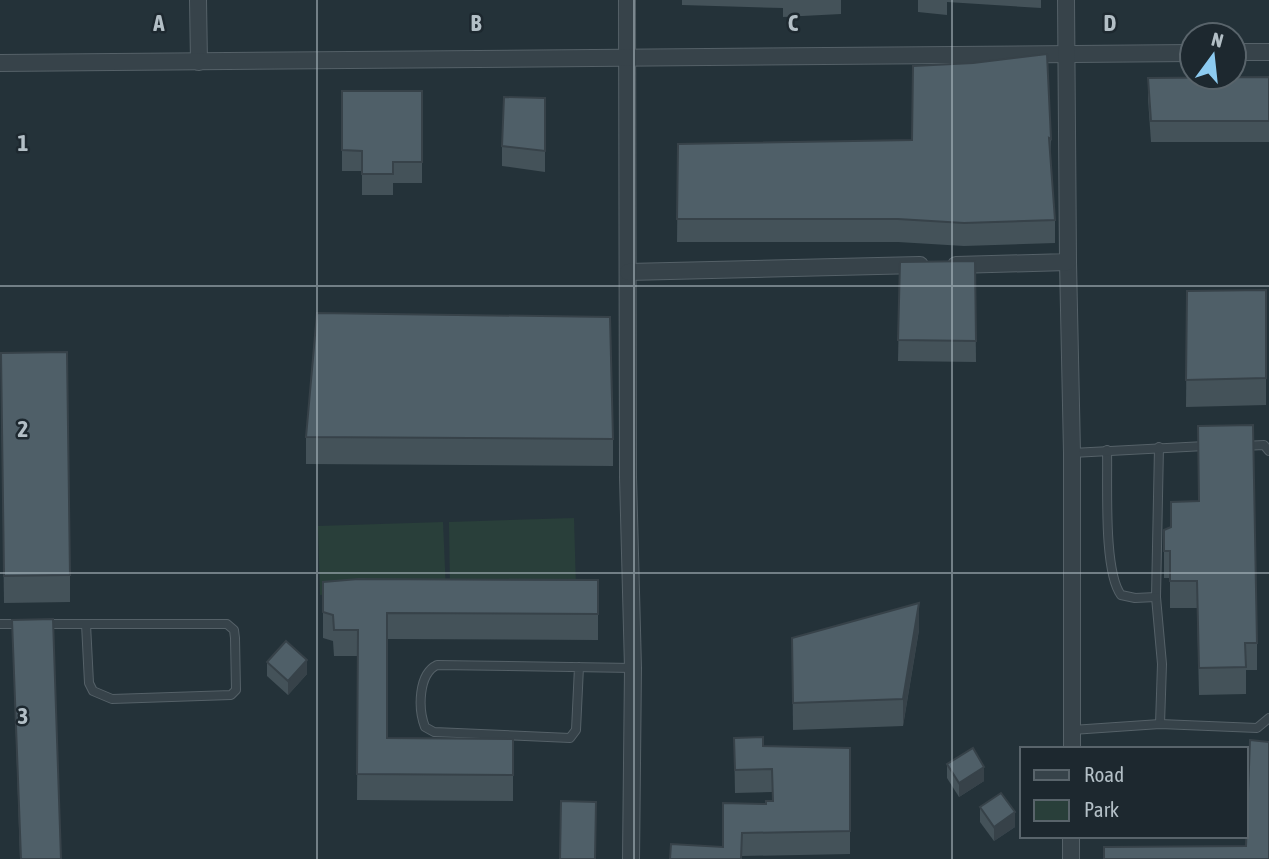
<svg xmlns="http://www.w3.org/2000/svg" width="1269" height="859" font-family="'Asap Condensed',sans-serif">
	<rect width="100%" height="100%" fill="#243239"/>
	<g fill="#293f3a">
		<path d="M574 518 576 588 450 591 449 522Z"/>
		<path d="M443 522 446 592 320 595 318 526Z"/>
	</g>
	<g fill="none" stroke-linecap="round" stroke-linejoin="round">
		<defs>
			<g id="service">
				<path d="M1243 446 1264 445 1269 451"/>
				<path d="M1159 447 1156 597 1162 664 1160 724"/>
				<path d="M1107 450C1108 482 1103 571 1121 595L1135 598 1156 597"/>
				<path d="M1072 453 1205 446"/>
				<path d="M0 624H22"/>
				<path d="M45 624H227L234 630 235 638 236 690 231 695 112 699 93 691 89 683 86 624"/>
				<path d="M579 667 576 730 570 738 434 732 425 727C418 709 418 674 437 665L633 668"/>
				<path d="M1072 730 1160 724 1257 728 1269 718"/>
			</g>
			<g id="minor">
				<path d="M198 0 199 62"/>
				<path d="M627 0 628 477 633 668 631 859"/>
				<path d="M1234 52H1269"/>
				<path d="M0 63 1192 53"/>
				<path d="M1068 262 1072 453V749"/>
				<path d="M956 265 1068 262 1066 0"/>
				<path d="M628 272 920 265"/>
				<path d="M1071 859V836"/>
			</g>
		</defs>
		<use href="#service" stroke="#556168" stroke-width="10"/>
		<use href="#minor" stroke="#556168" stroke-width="18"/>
		<use href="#service" stroke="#37434a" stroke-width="8"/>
		<use href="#minor" stroke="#37434a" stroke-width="16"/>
	</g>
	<g fill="#445259">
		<path d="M682 0H841V14L783 17V8L682 5Z"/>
		<path d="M918 0H1041V8L947 2V15L918 12Z"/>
		<path d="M1269 77V142H1151L1148 99V78Z"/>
		<path d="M342 91H422V183H393V195H362V171H342Z"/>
		<path d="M545 98V172L502 166V146Z"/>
		<path d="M1051 139 1050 162 1055 220V243L964 246 898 242H677L678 144Z"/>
		<path d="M975 261 976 362 898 361 900 262Z"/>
		<path d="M1266 290V405L1186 407 1187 291Z"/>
		<path d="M1 379 70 575V602L4 603Z"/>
		<path d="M306 437 613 439V466L306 464Z"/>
		<path d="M1171 527 1257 643V670H1246V694L1199 695 1197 608H1170V578H1164V530Z"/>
		<path d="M598 580V640L387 639V738L513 739V801L357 800 358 656H334L333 641 323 638V582Z"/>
		<path d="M12 620 61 859H20Z"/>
		<path d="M919 630 903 726 793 730 792 638Z"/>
		<path d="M267 662 307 674 288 695 267 676Z"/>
		<path d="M734 738 763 746 850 748V854L742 856 723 847 766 804 772 801V792L735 793Z"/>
		<path d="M947 764 984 781 959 797 947 778Z"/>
		<path d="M980 807 1015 827 994 841 980 822Z"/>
	</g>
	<g fill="#374249">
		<path d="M919 603V630L903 726V699Z"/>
		<path d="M307 660V674L288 695V681Z"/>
		<path d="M984 767V781L959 797V783Z"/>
		<path d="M1015 812V827L994 841V827Z"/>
	</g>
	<g fill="#4f5f68" stroke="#374249" stroke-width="2">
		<path d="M1047 54 1051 139 1049 138 1055 220 964 223 898 219H677L678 144 912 140 913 66 973 63Z"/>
		<path d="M1269 77V121H1151L1148 78Z"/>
		<path d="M342 91H422V162H393V174H362V151L342 150Z"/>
		<path d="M504 97 545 98V151L502 146Z"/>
		<path d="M975 261 976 341 898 340 900 262Z"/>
		<path d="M1266 290V378L1186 380 1187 291Z"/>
		<path d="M317 313 610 317 613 439 306 437Z"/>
		<path d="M67 352 70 575 4 576 1 353Z"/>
		<path d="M1253 425 1257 643H1245L1246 667 1199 668 1197 581H1170V551H1164V530L1171 527V502L1199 501 1198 426Z"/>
		<path d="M358 579 598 580V614L387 613V738L513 739V775L357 774 358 630H334L333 615 323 612V582Z"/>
		<path d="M919 603 903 699 793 703 792 638Z"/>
		<path d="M53 619 61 859H21L12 620Z"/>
		<path d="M286 641 307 660 288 681 267 662Z"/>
		<path d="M763 737V746L850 748V831L742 833 741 859H670L671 844 723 847V803L766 804V801H773L772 769 735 770 734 738Z"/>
		<path d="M1250 740 1269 742V859H1104V847L1246 846Z"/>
		<path d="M973 748 984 767 959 783 947 764Z"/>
		<path d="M1001 793 1015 812 994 827 980 807Z"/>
		<path d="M561 801 596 802 595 859H560Z"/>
	</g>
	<path fill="none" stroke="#b3bfc6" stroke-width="2" stroke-opacity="0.55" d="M317 0V859M634 0V859M952 0V859M0 286H1269M0 573H1269"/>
	<g font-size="23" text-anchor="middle" font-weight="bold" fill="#b3bfc6" stroke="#1d282f" stroke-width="5" stroke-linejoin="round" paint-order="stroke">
		<text x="159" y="31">A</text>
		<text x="476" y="31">B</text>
		<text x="793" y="31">C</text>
		<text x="1110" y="31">D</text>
		<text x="23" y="151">1</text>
		<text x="23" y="437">2</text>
		<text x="23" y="724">3</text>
	</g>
	<rect x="1020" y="747" width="228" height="91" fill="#1d282f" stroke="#59646b" stroke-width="2"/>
	<rect x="1034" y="770" width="35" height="10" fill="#37434a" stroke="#59646b" stroke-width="2"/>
	<text x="1084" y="782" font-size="21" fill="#b3bfc6">Road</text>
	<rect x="1034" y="800" width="35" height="21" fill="#293f3a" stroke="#59646b" stroke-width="2"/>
	<text x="1084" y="817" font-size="21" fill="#b3bfc6">Park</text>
	<g transform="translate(1213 56) rotate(15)"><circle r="33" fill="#1d282f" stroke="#59646b" stroke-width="2"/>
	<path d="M0-5L12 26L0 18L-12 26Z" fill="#8dcbf1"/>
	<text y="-10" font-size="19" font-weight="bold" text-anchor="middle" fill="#b3bfc6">N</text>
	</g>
</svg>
